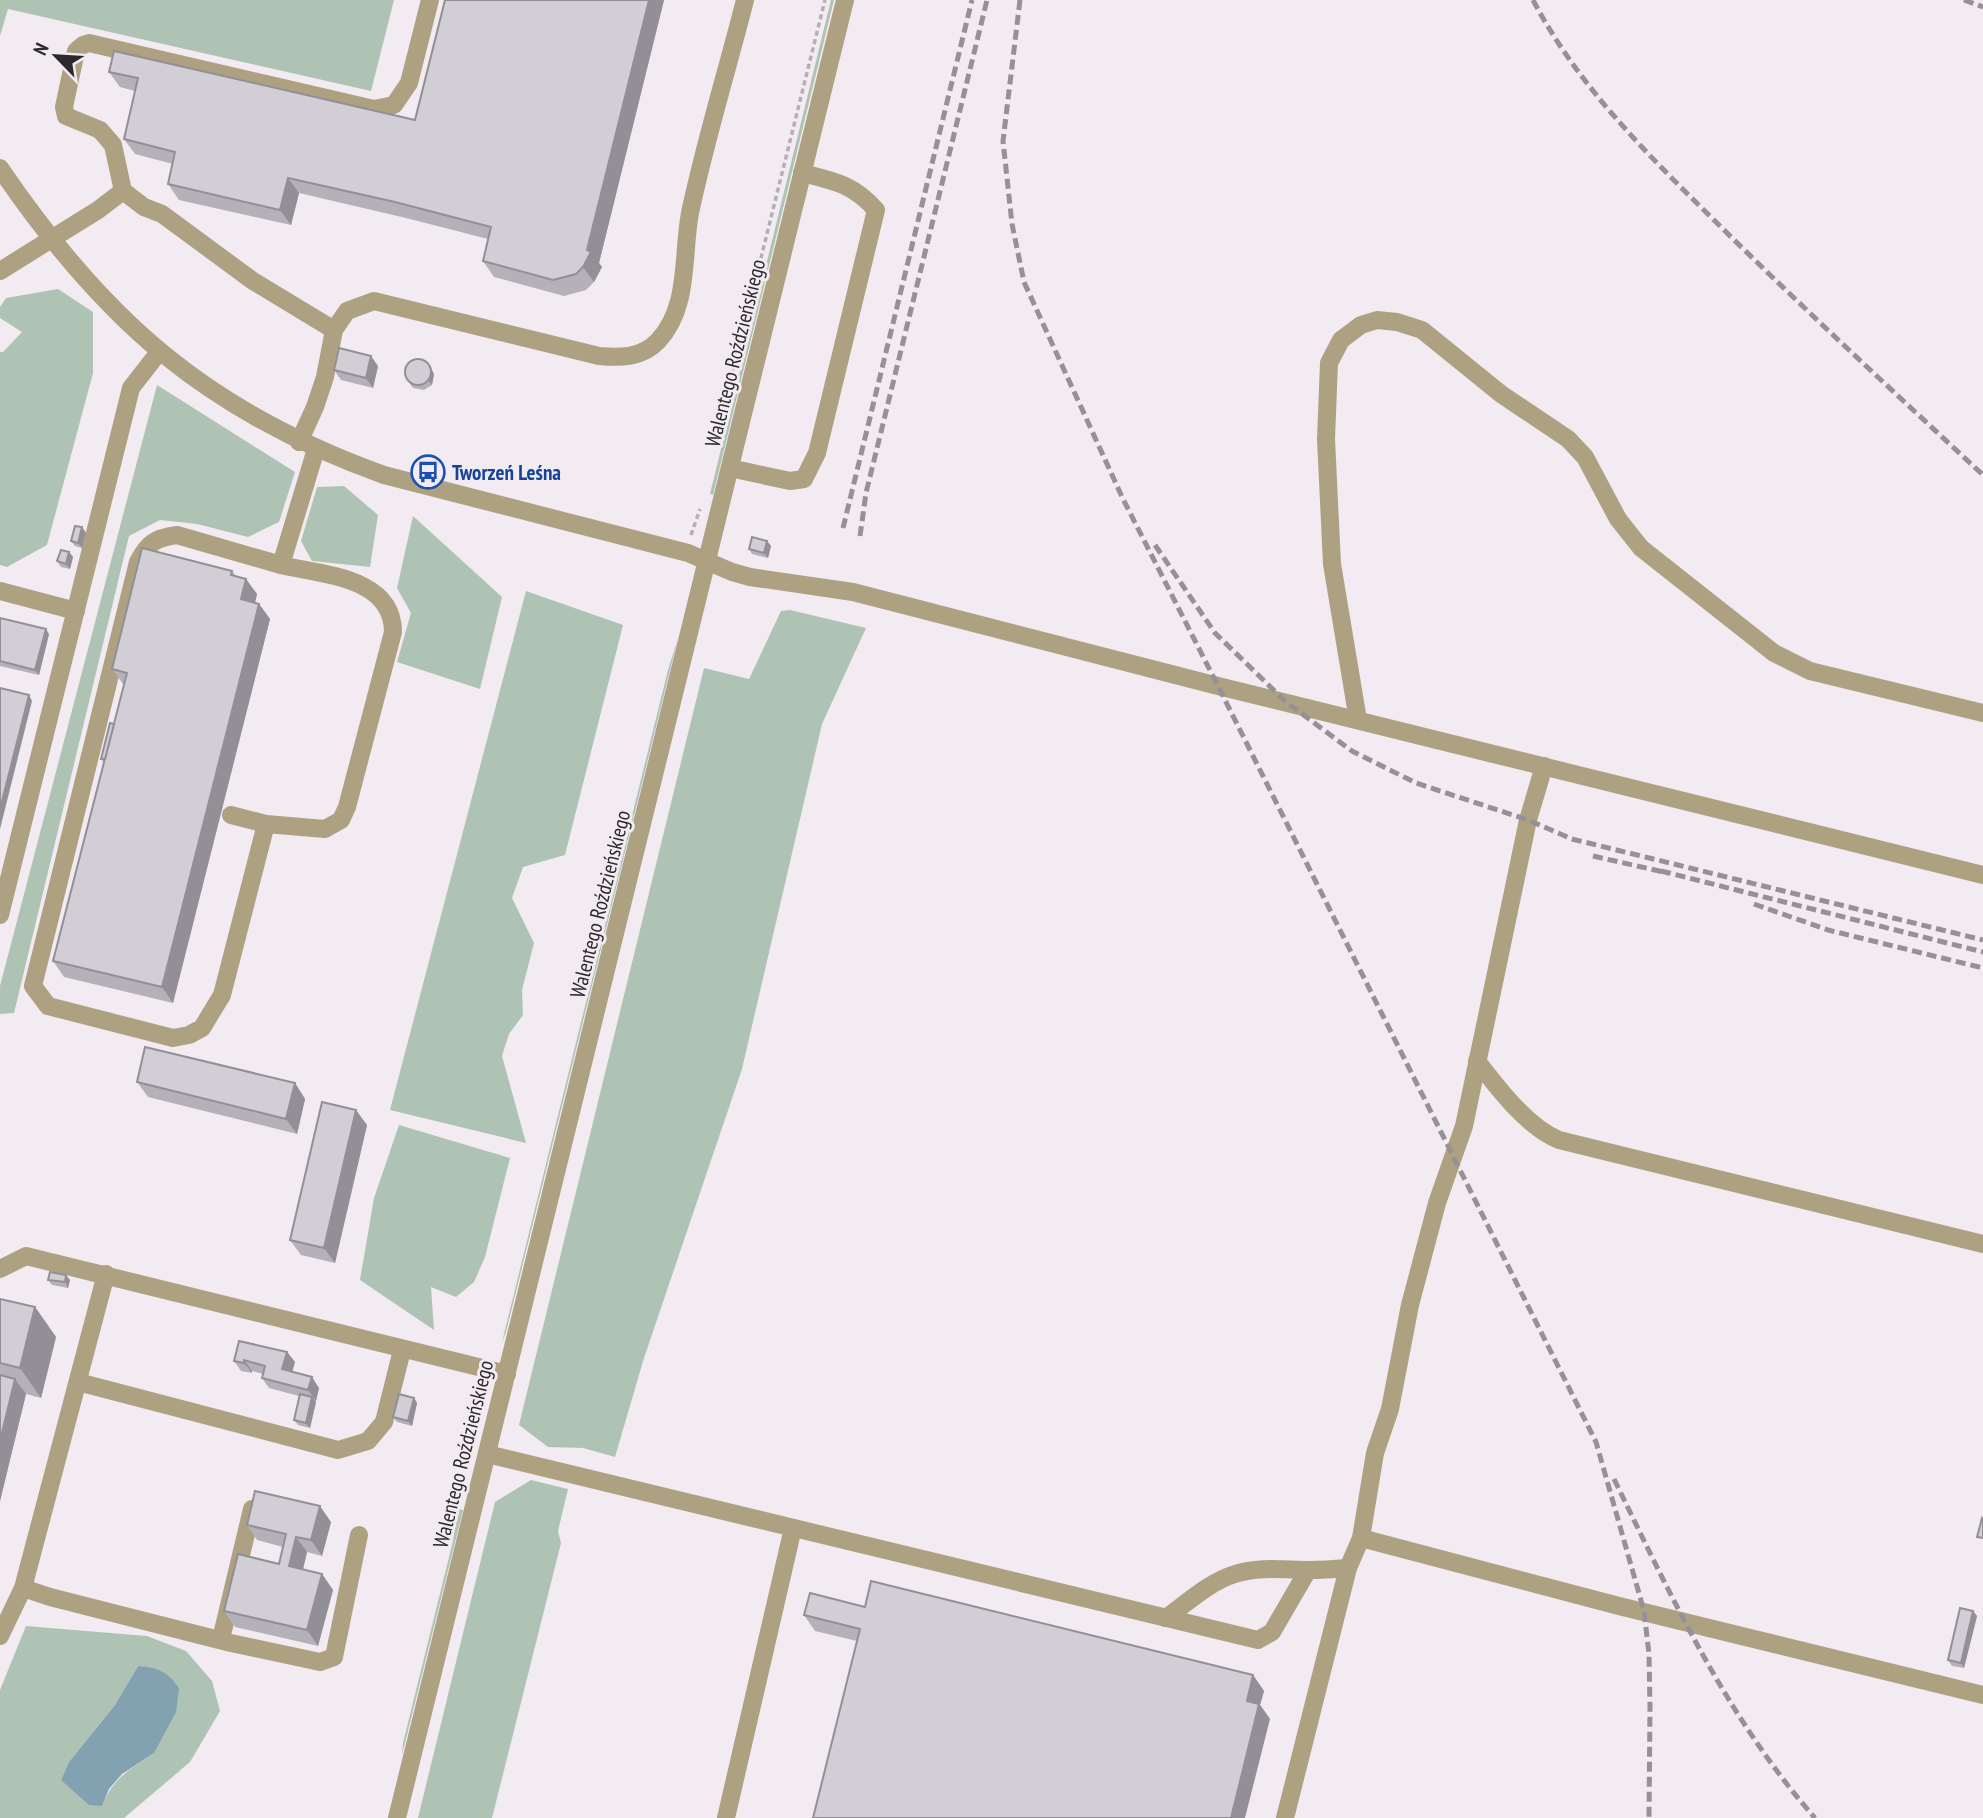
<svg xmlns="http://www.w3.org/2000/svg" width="1983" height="1818" font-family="'PT Sans Narrow',sans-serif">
	<rect width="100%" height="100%" fill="#f2ebf1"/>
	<g fill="#afc3b4" fill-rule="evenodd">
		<path d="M0 0H394L371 91 8 9 0 36Z"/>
		<path d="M831 0H834L713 495 710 494Z"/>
		<path d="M58 289 93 312V373L47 545 7 567 0 565V352H3L22 332 0 318V307L6 298Z"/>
		<path d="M157 385 295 472 279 522 248 537 197 524 160 520 129 536 14 1013 0 1014V986Z"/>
		<path d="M344 486 378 515 370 567 312 561 301 541 317 487Z"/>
		<path d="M413 516 502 597 480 689 397 662 411 613 397 588Z"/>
		<path d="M526 591 623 625 565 855 523 867 512 898 534 943 522 990 523 1015 509 1034 502 1056 526 1143 390 1110Z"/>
		<path d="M790 610 866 628 822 724 742 1069 644 1358 615 1457 583 1448 548 1447 519 1425 704 668 749 679 781 611Z"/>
		<path d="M678 638 506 1332 502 1342 668 670Z"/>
		<path d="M399 1125 510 1158 485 1257 474 1282 456 1297 431 1287 434 1330 360 1280 374 1198Z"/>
		<path d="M531 1480 568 1489 558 1531 561 1543 492 1818H418L495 1502Z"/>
		<path d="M457 1509 463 1510 402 1755 403 1743 453 1541Z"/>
		<path d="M26 1626 147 1636 186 1651 212 1681 220 1711 190 1762 124 1818H0V1690ZM138 1666 154 1753C129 1770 114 1777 102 1806L61 1780 69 1762 115 1705Z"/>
	</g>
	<path fill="#82a1b1" d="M138 1666C159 1668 167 1671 179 1688L176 1712 154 1753 122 1774 109 1789 102 1806 89 1805 61 1780 69 1762 115 1705Z"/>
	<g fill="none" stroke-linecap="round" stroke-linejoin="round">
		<g stroke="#b4afb3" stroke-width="3.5" stroke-dasharray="5 3.5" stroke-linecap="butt">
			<path d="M724 407 825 0"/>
			<path d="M691 535 700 509"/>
			<path d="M450 1524 453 1502 460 1481"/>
		</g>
		<g stroke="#aea182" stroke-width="18">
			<path d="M0 168C104 321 208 412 384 475L688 553 732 572 750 577 853 592 1218 686 1983 875"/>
			<path d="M0 271 98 210 123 191"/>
			<path d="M334 330 253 281 162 214 144 207 123 191 113 145 100 130 66 116 64 107 76 51 83 45 89 43 374 109 394 105 409 83 430 0"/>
			<path d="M299 442 315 407 325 377 334 330 347 311 374 301 599 356C620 358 642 358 658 341 690 307 682 255 690 213 705 142 727 71 745 0"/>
			<path d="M730 468 790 481 804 479 817 453 876 210C853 184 834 181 802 173"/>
			<path d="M0 591 76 611"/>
			<path d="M1358 720 1332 564 1326 439 1329 363 1341 340 1361 325 1377 320 1397 322 1422 330 1501 394 1568 439 1585 457 1618 519 1641 548 1774 653 1810 671 1983 713"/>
			<path d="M231 815 266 824 325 829 341 820 347 807 393 632C393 577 323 575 281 565"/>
			<path d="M266 824 222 995 202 1028 189 1035 173 1038 48 1006 33 986 138 562C148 543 155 538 177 535L281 565 316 449"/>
			<path d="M0 915 131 388 159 352"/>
			<path d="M1477 1061C1498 1088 1527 1127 1559 1140L1983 1244"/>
			<path d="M0 1269 26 1256 507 1374"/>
			<path d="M78 1382 338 1450 368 1441 384 1422 402 1350"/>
			<path d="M487 1454 1258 1640 1272 1632 1308 1570"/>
			<path d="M1361 1538 1619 1606 1983 1695"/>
			<path d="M23 1588 50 1597 231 1643 320 1662 334 1657 359 1535"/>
			<path d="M1166 1618C1187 1603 1209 1582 1235 1574 1260 1566 1285 1570 1310 1570 1323 1570 1336 1569 1348 1568"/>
			<path d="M0 1636 23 1588 106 1274"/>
			<path d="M221 1639 252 1509"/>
			<path d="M397 1818 845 0"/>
			<path d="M726 1818 793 1528"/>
			<path d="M1285 1818 1348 1568 1361 1538 1375 1453 1390 1409 1410 1305 1437 1203 1464 1126 1528 820 1544 766"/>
		</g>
		<g stroke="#969196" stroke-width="5" stroke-dasharray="10 5" stroke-linecap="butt">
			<path d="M1020 0 1003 141 1012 224 1024 282 1123 499 1218 686 1596 1442 1644 1611 1649 1654 1650 1707 1649 1818"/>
			<path d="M1533 0C1579 88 1651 158 1721 227 1807 312 1895 393 1983 475"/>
			<path d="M1964 0 1983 7"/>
			<path d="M843 528 972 0"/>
			<path d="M860 536 866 493 987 0"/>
			<path d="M1155 545 1215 633 1286 702 1352 751 1416 783 1528 820 1572 839 1983 940"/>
			<path d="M1593 856 1668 873"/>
			<path d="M1661 871 1983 952"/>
			<path d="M1754 904 1828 930 1983 968"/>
			<path d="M1614 1479C1672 1598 1727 1718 1815 1818"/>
		</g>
	</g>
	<g fill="#b4b1b8">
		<path d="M445 0H664L599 263 602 267 594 282 586 290 564 296 494 277 483 261 488 239 406 218 299 193 291 225 179 200 168 184 173 164 135 154 124 139 135 91 120 87 109 72 415 120Z"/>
		<path d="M378 366 373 388 341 380 334 370Z"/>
		<path d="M434 374 432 385 424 390 413 388 404 375Z"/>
		<path d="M82 527 86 533 82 548 75 546 71 541Z"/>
		<path d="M767 541 771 546 768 558 752 554 749 549Z"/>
		<path d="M69 552 73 557 70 569 61 567 57 561Z"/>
		<path d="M232 571 236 576 246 579 257 594 255 603 259 604 270 619 173 1003 64 977 53 961 104 763 101 759 114 724 124 685 123 684 112 669Z"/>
		<path d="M0 618 49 634 39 675 0 666Z"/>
		<path d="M137 1082 295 1083 305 1099 297 1134 148 1097Z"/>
		<path d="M367 1125 335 1263 301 1255 290 1240Z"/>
		<path d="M66 1275 70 1280 68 1288 52 1285 48 1280Z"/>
		<path d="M0 1299 35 1307 56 1337 41 1398 26 1394 0 1501Z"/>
		<path d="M287 1352 295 1362 292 1372 319 1388 316 1401 314 1400 316 1402 310 1428 298 1425 294 1420 299 1396 269 1388 262 1378 263 1374 252 1371V1373L241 1371 234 1361Z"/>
		<path d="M414 1398 417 1403 412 1426 397 1422 393 1417Z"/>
		<path d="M331 1522 322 1556 307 1552 303 1569 322 1574 333 1590 318 1646 235 1627 224 1611 279 1564 283 1547 257 1540 247 1525Z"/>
		<path d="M865 1607 1253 1675 1264 1691 1260 1705 1270 1719 857 1641 815 1631 804 1615Z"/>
		<path d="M1973 1611 1977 1616 1964 1668 1952 1666 1948 1660Z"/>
	</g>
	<g fill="#929096">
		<path d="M649 0H664L599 263 602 267 594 282 583 267Z"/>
		<path d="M288 178 299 193 291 225 280 210Z"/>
		<path d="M371 356 378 366 373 388 366 378Z"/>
		<path d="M431 368 434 374 432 385 428 380Z"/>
		<path d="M82 527 86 533 82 548 78 543Z"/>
		<path d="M767 541 771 546 768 558 764 553Z"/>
		<path d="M69 552 73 557 70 569 66 564Z"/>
		<path d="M246 579 257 594 252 615 241 599Z"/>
		<path d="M259 604 270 619 173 1003 162 987Z"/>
		<path d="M46 629 49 634 39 675 35 670Z"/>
		<path d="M29 695 32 701 0 829V809Z"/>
		<path d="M295 1083 305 1099 297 1134 286 1119Z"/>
		<path d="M356 1110 367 1125 335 1263 324 1248Z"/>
		<path d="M66 1275 70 1280 68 1288 65 1282Z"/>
		<path d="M35 1307 56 1337 41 1398 20 1368Z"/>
		<path d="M287 1352 295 1362 290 1380 282 1369Z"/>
		<path d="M244 1360 252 1371V1373L244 1363Z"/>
		<path d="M312 1377 319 1388 316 1401 308 1390Z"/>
		<path d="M15 1379 26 1394 0 1501V1441Z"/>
		<path d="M312 1397 316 1402 310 1428 306 1423Z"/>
		<path d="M414 1398 417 1403 412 1426 408 1421Z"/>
		<path d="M320 1506 331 1522 322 1556 311 1540Z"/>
		<path d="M296 1537 307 1552 300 1582 289 1566Z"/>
		<path d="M322 1574 333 1590 318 1646 307 1630Z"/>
		<path d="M1973 1611 1977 1616 1964 1668 1961 1663Z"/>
		<path d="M1253 1675 1264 1691 1260 1705 1270 1719 1245 1818H1231L1247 1701Z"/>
	</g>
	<g fill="#d1ced6" stroke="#929096" stroke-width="2">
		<path d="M445 0H649L587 250 591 252 583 267 576 274 553 280 483 261 491 227 395 202 288 178 280 210 168 184 175 152 124 139 138 78 109 72 114 51 415 120Z"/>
		<path d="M339 348 371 356 366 378 334 370Z"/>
		<circle cx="418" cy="372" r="13"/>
		<path d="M75 526 82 527 78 543 71 541Z"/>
		<path d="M752 537 767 541 764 553 749 549Z"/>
		<path d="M142 548 232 571 231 575 246 579 241 599 259 604 162 987 53 961 127 673 112 669Z"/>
		<path d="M61 550 69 552 66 564 57 561Z"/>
		<path d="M0 618 46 629 35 670 0 661Z"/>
		<path d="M0 688 29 695 0 809Z"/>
		<path d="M110 723 114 724 105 759H101Z"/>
		<path d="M145 1047 295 1083 286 1119 137 1082Z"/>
		<path d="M322 1102 356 1110 324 1248 290 1240Z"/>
		<path d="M50 1272 66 1275 65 1282 48 1280Z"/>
		<path d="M0 1299 35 1307 20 1368 0 1363Z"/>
		<path d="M239 1341 287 1352 282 1369 312 1377 308 1390 262 1378 265 1366 244 1360V1363L234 1361Z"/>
		<path d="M0 1375 15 1379 0 1441Z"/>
		<path d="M300 1394 312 1397 306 1423 294 1420Z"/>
		<path d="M399 1394 414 1398 408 1421 393 1417Z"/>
		<path d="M255 1491 320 1506 311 1540 296 1537 289 1566 322 1574 307 1630 224 1611 238 1554 279 1564 286 1534 247 1525Z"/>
		<path d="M1982 1518 1983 1519V1538L1977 1537Z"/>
		<path d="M871 1581 1253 1675 1247 1701 1259 1704 1231 1818H813L860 1629 804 1615 810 1593 865 1607Z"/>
		<path d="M1960 1608 1973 1611 1961 1663 1948 1660Z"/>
	</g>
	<defs>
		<symbol id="bus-ring" viewBox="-11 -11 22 22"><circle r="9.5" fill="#f2ebf1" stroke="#1a4fb4" stroke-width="1.5"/><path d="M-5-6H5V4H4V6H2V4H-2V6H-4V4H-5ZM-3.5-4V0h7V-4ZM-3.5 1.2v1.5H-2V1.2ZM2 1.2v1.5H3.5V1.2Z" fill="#1a4fb4"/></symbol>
	</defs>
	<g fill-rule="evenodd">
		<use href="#bus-ring" x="409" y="453" width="38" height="38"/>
	</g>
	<g text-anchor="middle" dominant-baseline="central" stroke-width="6" stroke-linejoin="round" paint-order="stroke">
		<g font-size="21" fill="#2b292b" stroke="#f2ebf1">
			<text transform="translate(735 353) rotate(-76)">Walentego Roździeńskiego</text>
			<text transform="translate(600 904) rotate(-76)">Walentego Roździeńskiego</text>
			<text transform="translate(463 1454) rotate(-76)">Walentego Roździeńskiego</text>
		</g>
		<g font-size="21" font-weight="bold" fill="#164399" stroke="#f2ebf1" text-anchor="start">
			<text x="452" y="472">Tworzeń Leśna</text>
		</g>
	</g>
	<g transform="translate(56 56) rotate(295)" stroke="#f2ebf1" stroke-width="5" paint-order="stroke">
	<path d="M0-5L12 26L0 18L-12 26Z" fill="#2b292b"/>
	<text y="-10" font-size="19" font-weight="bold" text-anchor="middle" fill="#2b292b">N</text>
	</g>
</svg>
